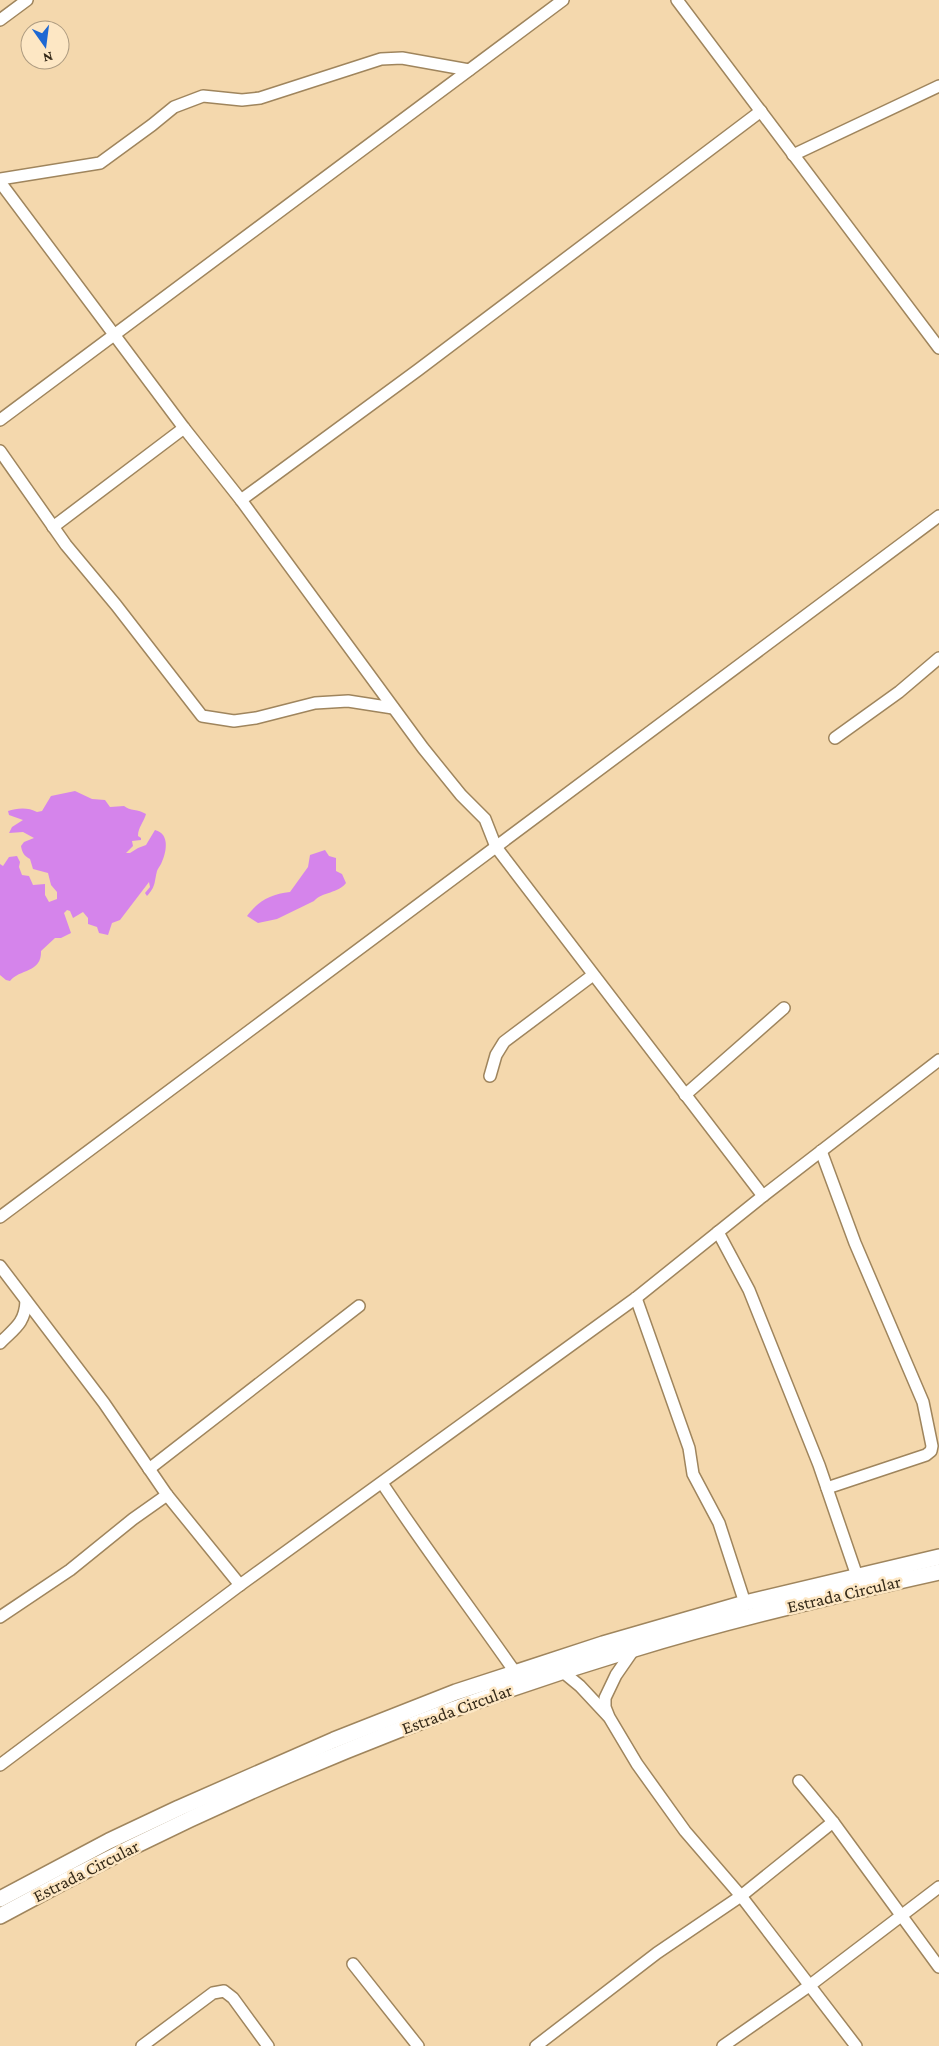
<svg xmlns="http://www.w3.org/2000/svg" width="939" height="2046" font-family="'Crimson Pro',serif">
	<rect width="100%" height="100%" fill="#f4d8ad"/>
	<g fill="#d584eb">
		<path d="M75 791 92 799 105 800 110 807 124 806C130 811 138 809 146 814 144 822 138 827 138 836L141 838V840L132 841 133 846 126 853H130L138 848 146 845 155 830C171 834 166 854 161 864 160 866 158 868 157 871 154 883 156 886 147 896L145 893 150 887 149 882 120 920 112 923 108 935 99 933 97 927 88 924V918L83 912 73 918 70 911 67 910 64 913 71 933 61 938H55L41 951C42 973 19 969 10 981L6 980 0 975V864L3 866 9 857 17 856 20 862 19 867 22 875 29 876 33 885 45 884V895L49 902 57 899V892L51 885 48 873 33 869 30 859C24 856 22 852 21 846L24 842 34 838 23 832 9 833 12 827 23 820 9 815 8 811C17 808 28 807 37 812L42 811 51 796Z"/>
		<path d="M325 850 329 856 336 858V871L342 874 346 883C339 893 322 892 314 901L277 919 258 923 247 916C258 901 271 894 290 892L308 867 310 855Z"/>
	</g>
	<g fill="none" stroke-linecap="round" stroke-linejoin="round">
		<defs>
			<g id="minor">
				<path d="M677 0 939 348"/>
				<path d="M0 20 27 0"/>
				<path d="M793 155 939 86"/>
				<path d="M0 179 100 163 152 125 174 107 203 96 242 100 260 98 381 59 402 58 469 70"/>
				<path d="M0 182 184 428 241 500 423 748 461 795 485 819 496 847 763 1196"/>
				<path d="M0 420 563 0"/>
				<path d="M0 451 66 545 116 605 202 716 234 721 256 718 315 703 348 701 393 708"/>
				<path d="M241 500 418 370 761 111"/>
				<path d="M53 527 184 428"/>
				<path d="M835 738 899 692 939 658"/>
				<path d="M490 1076 496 1055 504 1042 593 975"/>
				<path d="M685 1095 784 1008"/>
				<path d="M821 1151 855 1243 923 1402 932 1446 931 1451 926 1455 827 1488"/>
				<path d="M0 1217 939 516"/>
				<path d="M718 1232 749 1290 819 1465 857 1576"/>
				<path d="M0 1266 104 1403 167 1495 240 1585"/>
				<path d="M636 1298 689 1448 693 1474 719 1523 745 1603"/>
				<path d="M0 1343C15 1328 25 1323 26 1301"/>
				<path d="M149 1469 359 1306"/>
				<path d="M382 1483C425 1548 471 1609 515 1672"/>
				<path d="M0 1617 70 1570 133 1519 167 1495"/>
				<path d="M634 1649 616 1675 605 1698V1707L609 1717 637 1764 685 1831 741 1896 856 2046"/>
				<path d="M563 1672 580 1686 608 1716"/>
				<path d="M0 1765 240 1585 636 1298 763 1196 939 1060"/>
				<path d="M799 1781 833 1822 939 1967"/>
				<path d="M353 1964 418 2046"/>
				<path d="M142 2046 213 1993 224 1991 233 1998 268 2046"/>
				<path d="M536 2046 657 1953 741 1896 833 1822"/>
				<path d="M723 2046 809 1986 939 1887"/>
			</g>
			<g id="major">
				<path d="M0 1899 109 1841 179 1808 334 1740 456 1692 603 1644 745 1603 939 1557"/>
				<path d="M0 1916C200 1806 412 1716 631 1650 732 1619 836 1595 939 1572"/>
			</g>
		</defs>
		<use href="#minor" stroke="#9f855d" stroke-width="14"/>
		<use href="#major" stroke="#9f855d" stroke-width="18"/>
		<use href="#minor" stroke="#fff" stroke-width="11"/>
		<use href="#major" stroke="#fff" stroke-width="15"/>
	</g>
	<g text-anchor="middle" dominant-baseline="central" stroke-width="5" stroke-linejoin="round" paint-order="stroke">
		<g font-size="18" fill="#352a19" stroke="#fde7c4">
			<text transform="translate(844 1594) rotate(-13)">Estrada Circular</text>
			<text transform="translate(457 1709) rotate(-20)">Estrada Circular</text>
			<text transform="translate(86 1871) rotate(-27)">Estrada Circular</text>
		</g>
	</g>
	<g transform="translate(45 45) rotate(166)"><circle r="24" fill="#fde7c4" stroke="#ad9b80"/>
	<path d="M0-4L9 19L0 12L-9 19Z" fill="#1e68d3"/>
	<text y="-8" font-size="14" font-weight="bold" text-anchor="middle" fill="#352a19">N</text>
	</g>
</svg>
